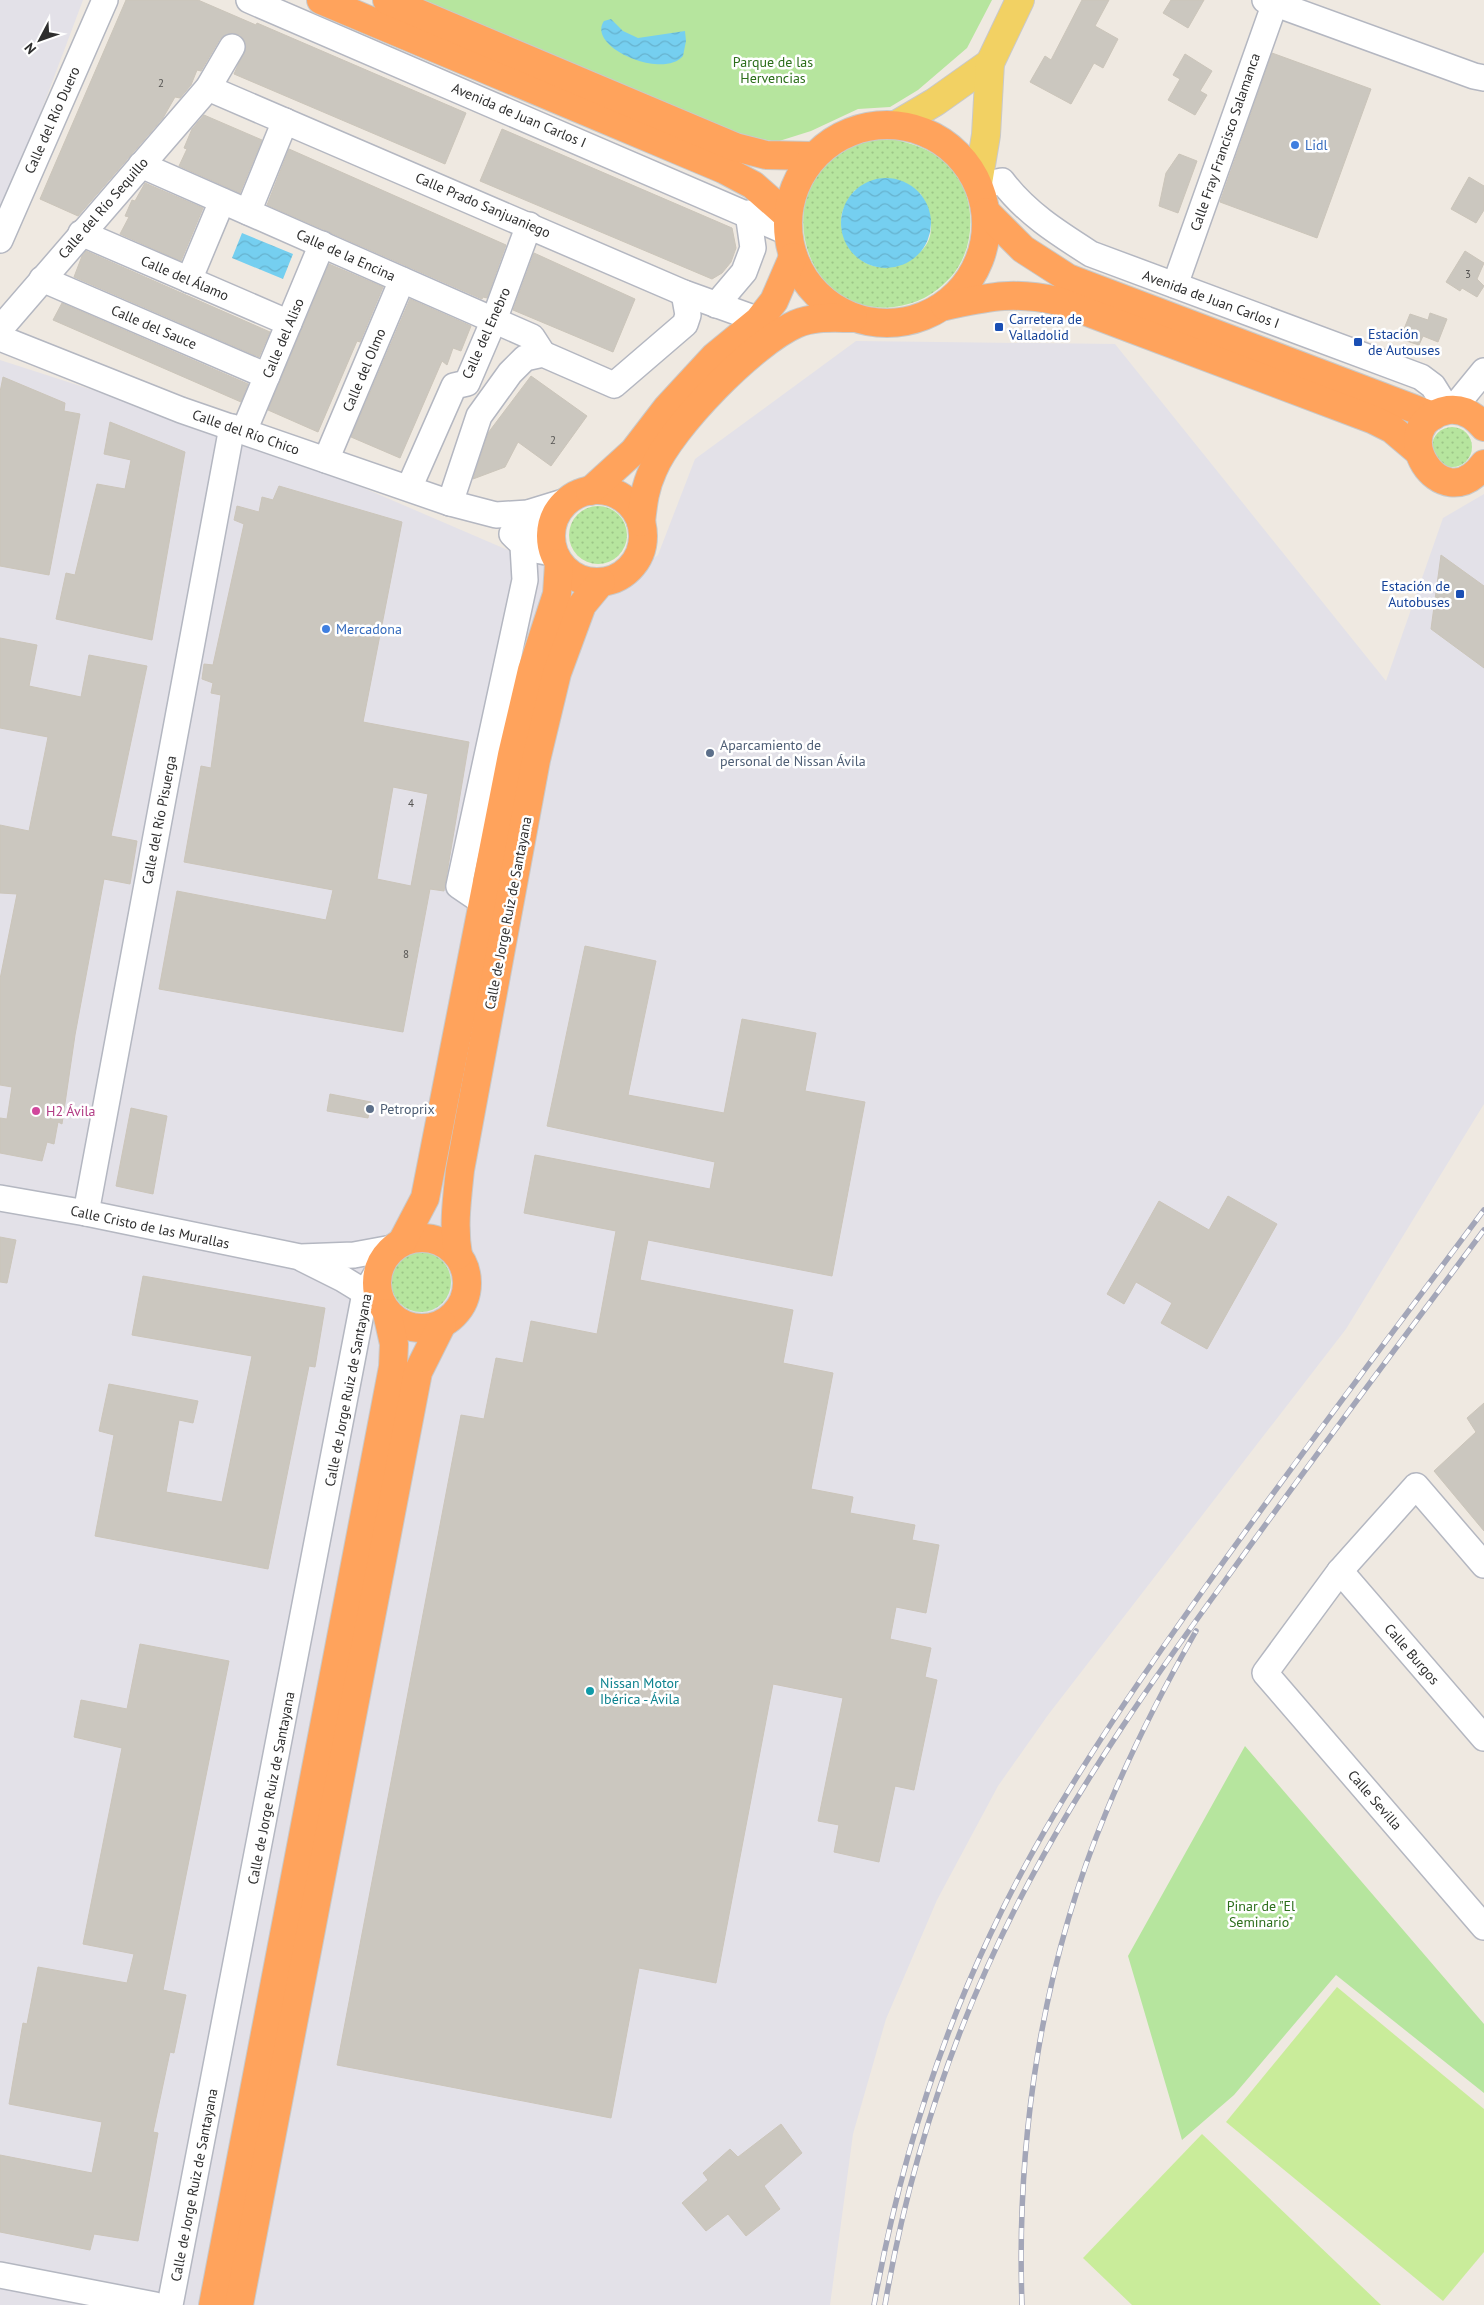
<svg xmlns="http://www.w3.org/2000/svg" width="1484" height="2305" font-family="'PT Sans',sans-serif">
	<defs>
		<pattern id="garden-dots" width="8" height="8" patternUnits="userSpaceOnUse" patternTransform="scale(1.25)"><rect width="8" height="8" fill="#b6e59e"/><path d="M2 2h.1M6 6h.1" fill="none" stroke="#9dc588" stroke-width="1.8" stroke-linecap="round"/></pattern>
		<pattern id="water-waves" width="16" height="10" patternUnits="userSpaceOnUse" patternTransform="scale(1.25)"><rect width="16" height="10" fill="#75cff0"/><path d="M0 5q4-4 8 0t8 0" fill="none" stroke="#66b2ce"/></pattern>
	</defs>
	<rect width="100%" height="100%" fill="#efe9e1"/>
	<g fill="#e3e1e8">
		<path d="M0 0H83L0 221Z"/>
		<path d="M856 341 1115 344 1386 681 1443 518 1484 494V1104L1346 1329 1048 1715 998 1786 937 1900 886 2019 853 2134 830 2305H0V360L266 446 524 557 615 586 658 555 695 459Z"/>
	</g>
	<g fill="#b6e59e">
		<path d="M424 0H992L967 48 918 90 890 107 858 109 811 131 776 142 734 133Z"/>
		<path d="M1245 1746 1484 2024V2093L1336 1975 1234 2095 1182 2140 1128 1956Z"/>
	</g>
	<g fill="url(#garden-dots)" fill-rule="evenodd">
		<path d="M894 139C913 144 930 149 945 162 978 190 978 248 950 278 934 295 917 304 894 307 800 318 767 183 853 145 865 139 881 140 894 139ZM855 190 920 193C930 209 938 234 922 250 918 254 907 257 901 259 895 262 886 268 880 267 855 265 837 237 842 213 845 204 849 198 855 190Z"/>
		<circle cx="1452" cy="447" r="20"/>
		<circle cx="598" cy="535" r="29"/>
		<circle cx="421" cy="1282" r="30"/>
	</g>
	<g fill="#c9ec9a">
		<path d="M1337 1987 1484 2109V2252L1443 2301 1226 2122Z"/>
		<path d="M1202 2134 1381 2305H1132L1083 2258Z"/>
	</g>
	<g fill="url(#water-waves)">
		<path d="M611 19 623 31 638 38 685 31 686 41 683 56C663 80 586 47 604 21Z"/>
		<circle cx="886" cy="223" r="45"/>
		<path d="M242 233 293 254 283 279 232 258Z"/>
	</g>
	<g fill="#cbc7bf" stroke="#cbc5ba" fill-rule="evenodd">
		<path d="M126 0H198L256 25 257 23 466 113 445 164 234 74 246 47 240 35 232 33 220 39 201 71 197 70 191 85 180 98 175 97 163 118 78 216 40 199Z"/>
		<path d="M1082 0H1109L1095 26 1118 39 1103 68 1094 63 1071 104 1030 82 1045 56 1051 60Z"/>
		<path d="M1171 0H1204L1188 28 1163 13Z"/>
		<path d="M1272 53 1371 89 1317 238 1220 202Z"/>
		<path d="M1185 54 1212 71 1200 91 1207 95 1195 115 1168 100 1180 79 1173 75Z"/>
		<path d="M204 115 262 140 240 193 179 166 187 149 184 148 192 129Z"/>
		<path d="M502 129 732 228 736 248 731 262 722 273 712 279 480 181Z"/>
		<path d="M289 149 506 245 487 298 483 297 482 299 267 205Z"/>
		<path d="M1179 154 1197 161 1178 213 1159 206 1166 173Z"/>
		<path d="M1469 177 1484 186V210L1476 223 1451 209Z"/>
		<path d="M145 183 203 208 181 261 120 234 129 217 125 216 132 200 135 201Z"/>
		<path d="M86 251 270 332 259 357 74 277 82 256Z"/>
		<path d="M1465 251 1484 263 1477 279 1484 286 1477 297 1462 288 1460 291 1446 282Z"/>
		<path d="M534 253 635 299 613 352 513 310Z"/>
		<path d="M329 264 383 287 360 342 357 341 318 432 268 410Z"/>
		<path d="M410 299 471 326 461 351 453 348 447 365 442 361 400 458 351 437Z"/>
		<path d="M62 303 248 384 241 402 53 320Z"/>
		<path d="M1430 313 1447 319 1438 342 1423 336 1419 345 1400 339 1410 314 1428 320Z"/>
		<path d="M531 376 587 416 551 466 518 442 505 467 473 479 488 433Z"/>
		<path d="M3 377 65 403 64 411 80 414 49 575 0 566V392Z"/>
		<path d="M110 422 185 452 152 640 56 619 66 573 75 575 97 484 125 489 131 460 104 454Z"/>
		<path d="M279 486 402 522 363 722 469 742 444 891 430 889 403 1032 159 989 177 891 326 920 333 890 184 862 201 766 211 768 221 695 211 693 213 683 202 679 204 664 213 665 244 524 234 520 237 506 259 512 262 497 273 500ZM393 787 428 794 411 886 377 879Z"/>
		<path d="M1441 555 1484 586V668L1431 629Z"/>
		<path d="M0 638 37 645 29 686 81 697 89 655 147 666 111 836 137 841 130 884 104 879 75 1035 62 1124 58 1122 54 1144 47 1142 42 1161 0 1153V1118L7 1119 12 1087 0 1085V979L17 894 0 893V825L29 831 48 737 0 728Z"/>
		<path d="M585 946 656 961 628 1095 724 1113 742 1019 816 1033 805 1091 865 1102 832 1276 648 1240 640 1280 793 1310 783 1363 833 1373 811 1489 853 1497 850 1513 915 1525 912 1540 939 1545 926 1613 896 1607 890 1639 931 1648 925 1677 937 1680 914 1790 895 1786 879 1862 834 1852 839 1825 818 1821 843 1698 773 1684 716 1983 639 1968 611 2118 337 2065 461 1415 484 1419 496 1358 523 1363 531 1321 597 1334 616 1231 524 1213 535 1155 710 1189 715 1162 547 1126Z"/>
		<path d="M330 1094 371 1102 368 1118 327 1111Z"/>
		<path d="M131 1108 167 1116 153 1194 116 1186Z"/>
		<path d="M1228 1196 1277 1224 1207 1349 1161 1323 1172 1303 1136 1282 1124 1304 1107 1294 1159 1201 1209 1230Z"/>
		<path d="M0 1237 16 1240 7 1283 0 1282Z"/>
		<path d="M143 1276 325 1308 315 1367 309 1366 268 1569 95 1536 114 1435 99 1431 109 1384 198 1401 193 1423 179 1420 166 1492 222 1502 252 1356 132 1335Z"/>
		<path d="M1484 1403V1531L1434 1471 1476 1432 1467 1418Z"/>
		<path d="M140 1644 229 1661 163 1990 186 1995 174 2053 170 2052 153 2132 158 2133 138 2241 94 2234 90 2250 0 2232V2155L92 2173 102 2122 9 2104 23 2023 27 2024 38 1967 127 1983 134 1954 83 1944 122 1748 74 1737 81 1700 127 1709Z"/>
		<path d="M781 2124 802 2153 764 2186 780 2209 746 2236 728 2214 706 2231 682 2203 708 2180 703 2173 730 2149 738 2157Z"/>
	</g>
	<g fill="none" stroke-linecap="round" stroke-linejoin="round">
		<defs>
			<g id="minor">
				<path d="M249 0 787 232"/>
				<path d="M1265 0 1474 76 1484 78"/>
				<path d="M208 88 684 293 759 320"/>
				<path d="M141 165 532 337 543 354"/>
				<path d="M979 186 1002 181C1026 213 1058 233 1091 254L1421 377 1433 386 1448 410"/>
				<path d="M248 212 285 121"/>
				<path d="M81 233 289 323"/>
				<path d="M0 240 105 0"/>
				<path d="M42 279 267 376"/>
				<path d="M189 280 222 201"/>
				<path d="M1175 285 1276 0"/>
				<path d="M716 305 744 272 753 248 748 213"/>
				<path d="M0 329 208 88 232 47"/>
				<path d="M0 338 181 410 450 503 496 515 528 513 567 501"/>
				<path d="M1452 410 1484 371"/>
				<path d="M244 431 322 244"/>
				<path d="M326 460 402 280"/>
				<path d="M409 488 454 386 467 383 494 320 529 225"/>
				<path d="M450 503 479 416 510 373 525 358 543 354 614 385 685 324 688 315 684 293"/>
				<path d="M512 534C525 548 535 551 554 553"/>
				<path d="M484 903 459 886 525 580 523 546 528 513"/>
				<path d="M0 1198 86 1213 300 1257 354 1255 392 1248"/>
				<path d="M86 1213 232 427"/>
				<path d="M303 1259 343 1279 379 1301"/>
				<path d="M1484 1565 1416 1486 1340 1571 1265 1673 1484 1927"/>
				<path d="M1340 1571 1484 1738"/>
				<path d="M0 2275 155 2305"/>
				<path d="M170 2305 365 1293 377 1273"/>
			</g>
			<g id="major">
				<path d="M896 125 935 102 990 63"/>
				<path d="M978 183 986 135 990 63 1020 0"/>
			</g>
			<g id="highway">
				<path d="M321 0 723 169 753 185 787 215"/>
				<path d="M387 0 735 147 766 155 814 156"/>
				<circle cx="887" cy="224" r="99"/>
				<path d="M986 212 1023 249 1068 278 1433 416"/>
				<path d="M945 306C989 297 1012 291 1058 301L1374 420 1392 429 1418 451"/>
				<path d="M1484 427C1475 416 1463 408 1448 410 1381 423 1441 523 1484 464"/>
				<circle cx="597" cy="536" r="46"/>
				<path d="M590 491 634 451 667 408 715 356 759 320 774 301 793 257"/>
				<path d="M641 522C643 503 645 487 653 470 671 427 753 343 796 324 814 316 834 318 853 318"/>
				<circle cx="422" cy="1283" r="45"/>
				<path d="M402 1242 425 1198 512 755 532 670 557 594 559 563"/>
				<path d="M458 1255C453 1226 457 1199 460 1170L536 760 557 673 582 605 601 582"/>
				<path d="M213 2305 393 1367 394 1344 387 1313"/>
				<path d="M239 2305 418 1372 442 1324"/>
			</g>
		</defs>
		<use href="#minor" stroke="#b4b7c1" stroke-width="28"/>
		<use href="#major" stroke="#c9c9c9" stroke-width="30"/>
		<use href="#highway" stroke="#c9c9c9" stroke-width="30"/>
		<use href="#minor" stroke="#fff" stroke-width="25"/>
		<use href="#major" stroke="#f2d163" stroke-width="28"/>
		<use href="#highway" stroke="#ffa35c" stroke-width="28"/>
		<defs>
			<g id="rail">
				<path d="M874 2305C897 2177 934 2053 990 1935 1048 1812 1125 1700 1204 1589 1295 1461 1390 1336 1484 1210"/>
				<path d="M885 2305C910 2157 959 2013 1030 1880 1086 1775 1154 1678 1224 1582 1309 1463 1397 1347 1484 1230"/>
				<path d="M1022 2305C1016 2138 1042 1965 1107 1810 1132 1749 1163 1689 1196 1631"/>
			</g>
		</defs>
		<use href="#rail" stroke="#a3a6b8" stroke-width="5.5"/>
		<use href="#rail" stroke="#fff" stroke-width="4" stroke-dasharray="11" stroke-linecap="butt"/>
	</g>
	<g fill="#3f7fe0" stroke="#fff" stroke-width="2">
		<circle cx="1295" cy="145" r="5"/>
		<circle cx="326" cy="629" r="5"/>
	</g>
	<g fill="#1a4fb4" stroke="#fff" stroke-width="2">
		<rect x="994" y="322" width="10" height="10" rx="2.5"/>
		<rect x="1353" y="337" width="10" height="10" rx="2.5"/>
		<rect x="1455" y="589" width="10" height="10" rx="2.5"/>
	</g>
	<g fill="#5c6f8a" stroke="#fff" stroke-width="2">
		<circle cx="710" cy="753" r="5"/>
		<circle cx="370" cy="1109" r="5"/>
	</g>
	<circle fill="#d1479c" stroke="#fff" stroke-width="2" cx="36" cy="1111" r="5"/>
	<circle fill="#0f9aa8" stroke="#fff" stroke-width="2" cx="590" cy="1691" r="5"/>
	<g text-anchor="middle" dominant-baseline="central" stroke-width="5" stroke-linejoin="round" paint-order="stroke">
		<g font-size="11" fill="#555452">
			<text x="161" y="83">2</text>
			<text x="1468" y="274">3</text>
			<text x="553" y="440">2</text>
			<text x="411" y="803">4</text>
			<text x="406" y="954">8</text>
		</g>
		<g font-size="14" fill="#2c6e1b" stroke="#fff">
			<text x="773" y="62">Parque de las<tspan x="773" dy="16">Hervencias</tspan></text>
			<text x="1261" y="1906">Pinar de "El<tspan x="1261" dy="16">Seminario"</tspan></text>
		</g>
		<g font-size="14" fill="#2e2e2e" stroke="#fff">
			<text transform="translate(519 115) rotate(23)">Avenida de Juan Carlos I</text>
			<text transform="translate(52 120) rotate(-66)">Calle del Río Duero</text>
			<text transform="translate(1225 142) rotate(-71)">Calle Fray Francisco Salamanca</text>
			<text transform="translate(483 205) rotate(23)">Calle Prado Sanjuaniego</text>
			<text transform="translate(103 208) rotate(-49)">Calle del Río Sequillo</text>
			<text transform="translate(346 255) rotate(24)">Calle de la Encina</text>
			<text transform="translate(185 278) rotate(23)">Calle del Álamo</text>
			<text transform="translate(1211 299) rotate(20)">Avenida de Juan Carlos I</text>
			<text transform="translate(154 327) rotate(23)">Calle del Sauce</text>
			<text transform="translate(486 333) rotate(-66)">Calle del Enebro</text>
			<text transform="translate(283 338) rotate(-67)">Calle del Aliso</text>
			<text transform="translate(364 370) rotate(-67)">Calle del Olmo</text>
			<text transform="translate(246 432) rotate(19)">Calle del Río Chico</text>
			<text transform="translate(159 820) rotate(-79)">Calle del Río Pisuerga</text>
			<text transform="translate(508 913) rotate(-79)">Calle de Jorge Ruiz de Santayana</text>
			<text transform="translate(150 1227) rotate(12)">Calle Cristo de las Murallas</text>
			<text transform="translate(348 1390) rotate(-79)">Calle de Jorge Ruiz de Santayana</text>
			<text transform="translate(1412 1654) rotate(49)">Calle Burgos</text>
			<text transform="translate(271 1788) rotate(-79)">Calle de Jorge Ruiz de Santayana</text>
			<text transform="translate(1375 1800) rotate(49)">Calle Sevilla</text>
			<text transform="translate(194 2185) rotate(-79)">Calle de Jorge Ruiz de Santayana</text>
		</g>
		<g font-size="14" fill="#366cbe" stroke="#fff" text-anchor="start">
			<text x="1305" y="145">Lidl</text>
			<text x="336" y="629">Mercadona</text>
		</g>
		<g font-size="14" fill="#164399" stroke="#fff" text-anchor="start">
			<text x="1009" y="319">Carretera de<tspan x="1009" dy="16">Valladolid</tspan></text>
			<text x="1368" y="334">Estación<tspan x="1368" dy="16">de Autouses</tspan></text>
			<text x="1450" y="586" text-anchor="end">Estación de<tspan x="1450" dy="16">Autobuses</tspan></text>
		</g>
		<g font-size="14" fill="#4e5e75" stroke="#fff" text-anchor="start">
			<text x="720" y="745">Aparcamiento de<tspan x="720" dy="16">personal de Nissan Ávila</tspan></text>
			<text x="380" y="1109">Petroprix</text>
		</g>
		<g font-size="14" fill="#b23c85" stroke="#fff" text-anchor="start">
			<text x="46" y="1111">H2 Ávila</text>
		</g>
		<g font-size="14" fill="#0d838f" stroke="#fff" text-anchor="start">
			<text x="600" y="1683">Nissan Motor<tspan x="600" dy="16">Ibérica - Ávila</tspan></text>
		</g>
	</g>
	<g transform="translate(40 40) rotate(229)" stroke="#ffffff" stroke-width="4" paint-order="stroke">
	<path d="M0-4L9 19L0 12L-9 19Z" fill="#2e2e2e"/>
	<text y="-8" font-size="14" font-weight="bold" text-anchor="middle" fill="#2e2e2e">N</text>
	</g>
</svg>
